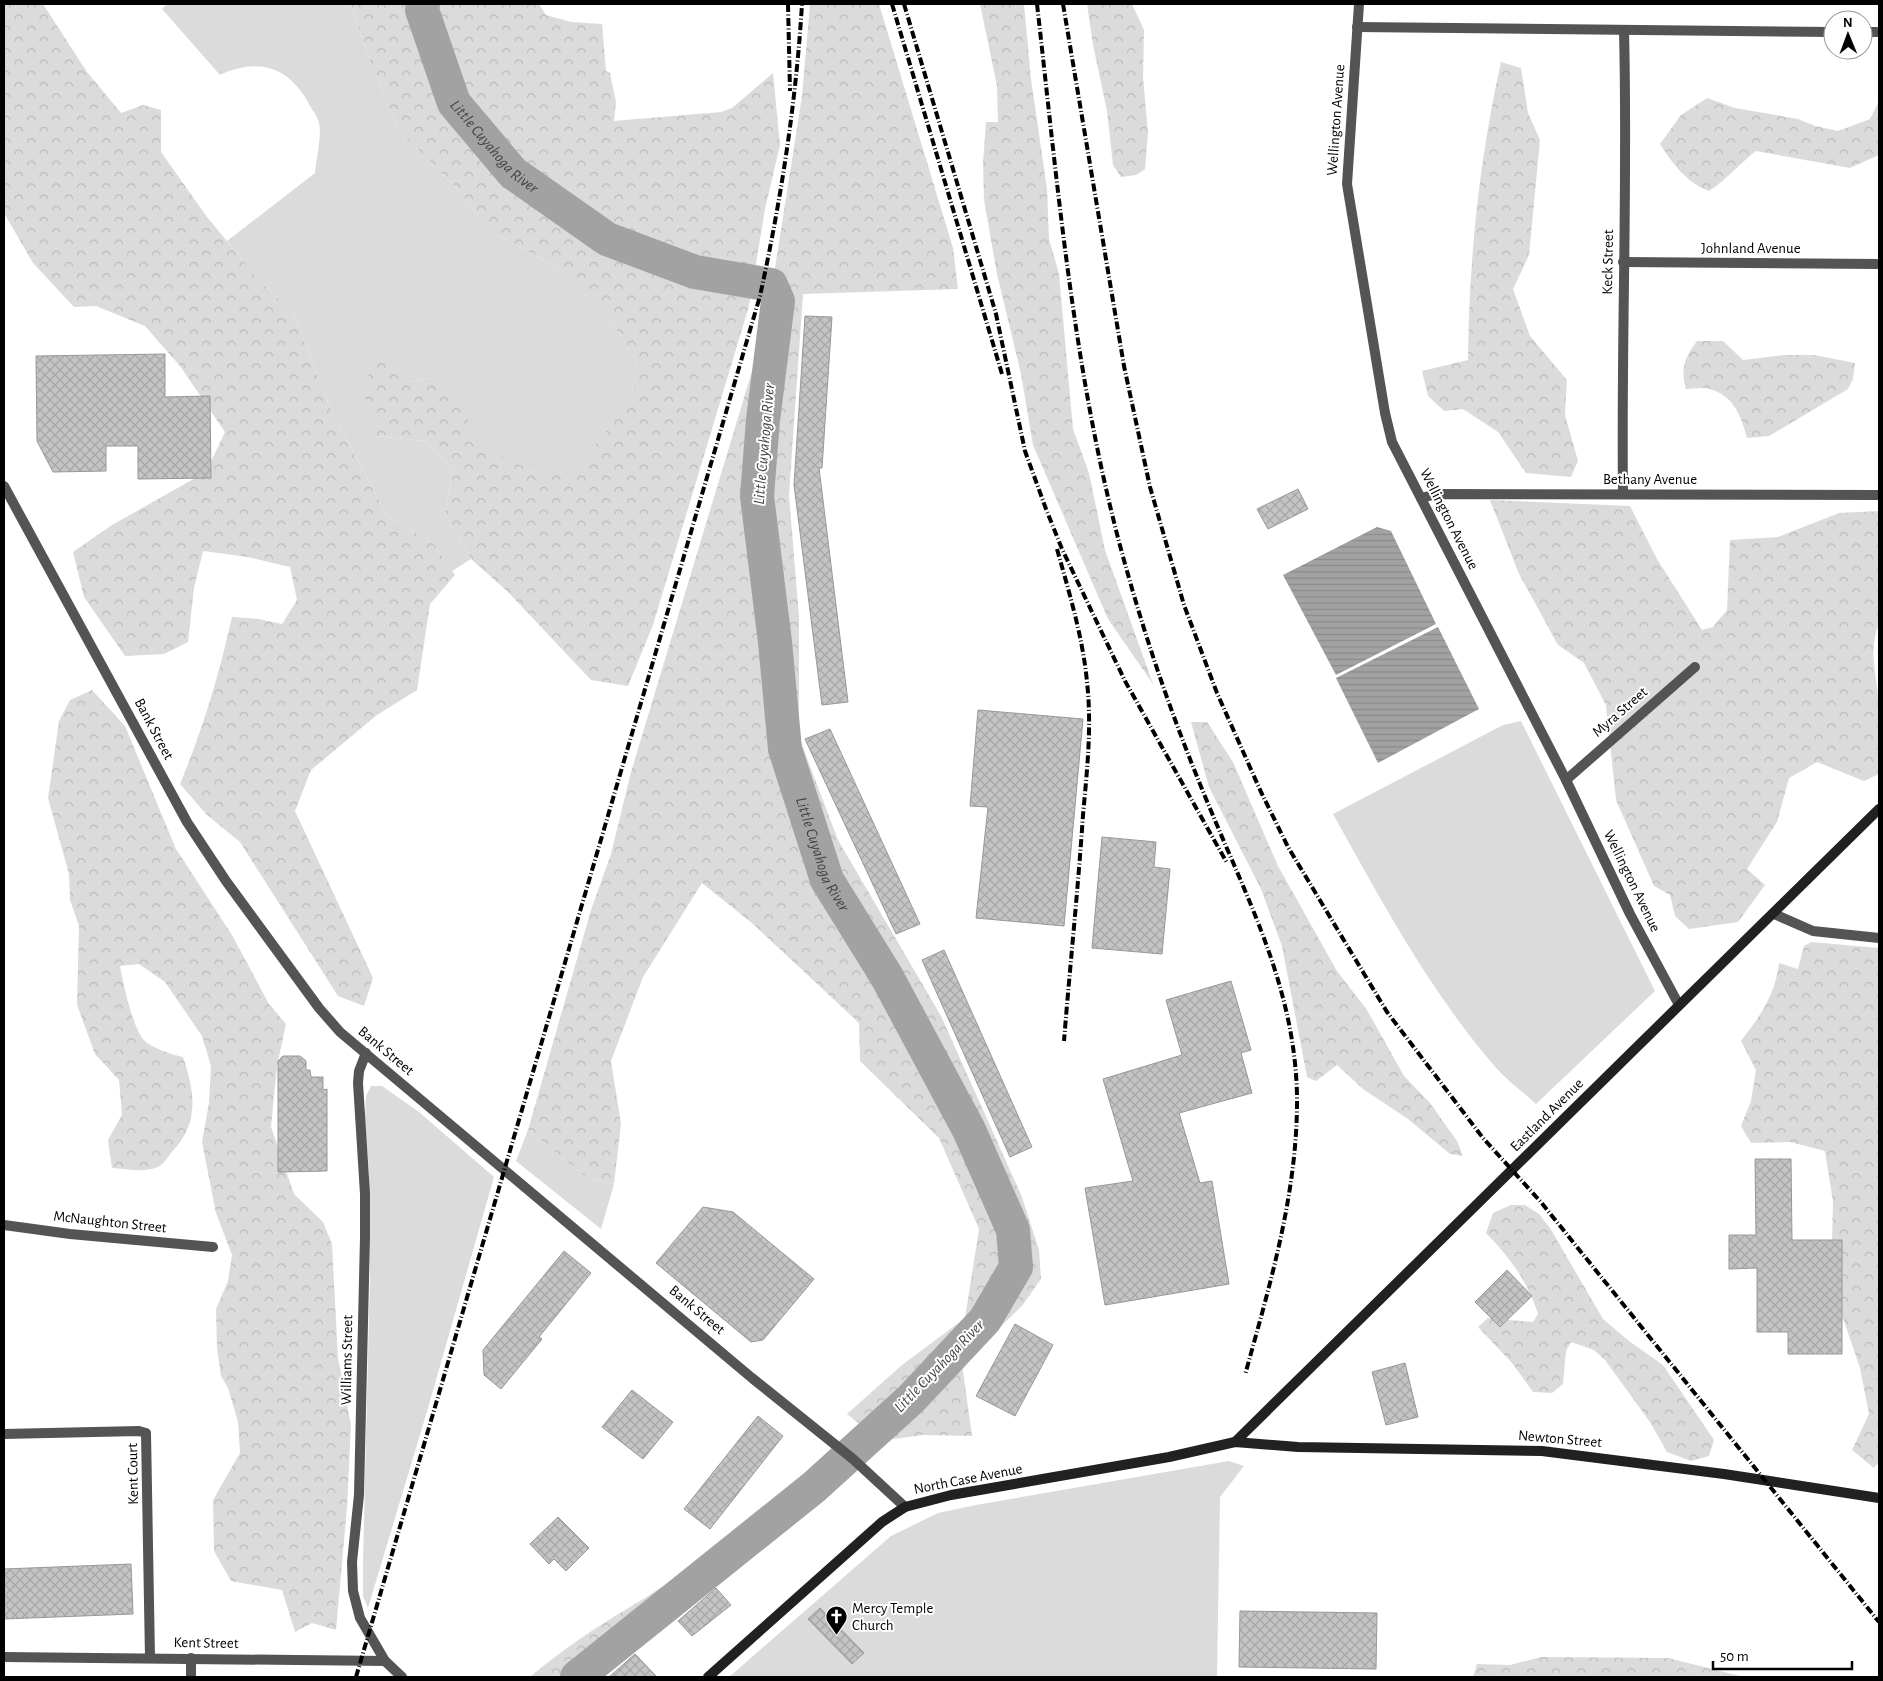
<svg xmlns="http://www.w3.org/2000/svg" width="1883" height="1681" font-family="'Alegreya Sans',sans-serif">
	<defs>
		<pattern id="forest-crowns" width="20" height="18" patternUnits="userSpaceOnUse" patternTransform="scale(1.25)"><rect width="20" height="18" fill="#dbdbdb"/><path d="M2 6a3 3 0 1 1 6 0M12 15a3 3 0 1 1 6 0" fill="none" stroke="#bababa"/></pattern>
		<pattern id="water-rules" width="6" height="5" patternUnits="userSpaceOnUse" patternTransform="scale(1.25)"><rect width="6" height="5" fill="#a2a2a2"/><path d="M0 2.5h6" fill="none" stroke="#8a8a8a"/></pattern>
		<pattern id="building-cross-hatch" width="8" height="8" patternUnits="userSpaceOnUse" patternTransform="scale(1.25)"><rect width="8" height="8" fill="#c4c4c4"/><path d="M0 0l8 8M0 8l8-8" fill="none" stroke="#a7a7a7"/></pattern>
	</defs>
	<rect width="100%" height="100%" fill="#fff"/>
	<g fill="#dbdbdb">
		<path d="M167 4H351L369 58 399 131 459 191 490 231 560 269 609 318 637 361 635 396 574 472H535L486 449 447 391 431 378 409 382 377 359V436L424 441 453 470 445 512 471 559 452 571 433 543 388 517 331 410 294 314 255 275 227 241 315 173C316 160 322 135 319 123 318 117 313 111 310 106 290 67 259 57 220 75L162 9Z"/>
		<path d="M1521 721 1655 991 1536 1104C1524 1093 1509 1082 1497 1069 1430 992 1382 902 1333 814L1503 725Z"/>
		<path d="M371 1086H382L419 1112 494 1177 428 1408 368 1608 363 1596V1562L370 1275 369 1172 365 1120 366 1096Z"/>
		<path d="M528 1130 586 1177 614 1184 601 1229 516 1161Z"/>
		<path d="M1229 1461 1244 1466 1220 1497 1217 1677H729L891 1536 938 1513 976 1505Z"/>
	</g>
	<g fill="url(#forest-crowns)">
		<path d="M4 4H43L87 72 121 113 143 105 161 110V152L207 217 255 275 294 314 331 410 388 517 433 543 455 575 430 604 417 690 377 715 311 770 295 811 373 978 364 1006 338 996 240 842 206 814 180 784C203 729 219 675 232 617L259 619 282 624 297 600 290 567 248 557 203 551 194 588 188 642 164 654 125 656 84 597 73 552 112 525 206 472 225 432 180 366 145 326 96 306 74 307 33 263 4 213Z"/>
		<path d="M351 4H539L546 15 571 22 602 24 606 71 610 73 616 102 614 121 721 112 732 108 773 73 780 145 765 209 749 306 653 625 628 686 591 680 507 591 471 559 445 512 453 470 424 441 377 436 362 389 377 358 409 382 431 378 448 391 487 449 535 472H574L634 396 637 361 609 318 560 269 490 231 459 191 399 131 369 58Z"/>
		<path d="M810 4H879L953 248 958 289 803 294 789 495 799 617V737L838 840 941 1016 1022 1197 1039 1250 1041 1279 1022 1306 962 1364 972 1436 923 1435 887 1440 868 1431 847 1414 902 1365 965 1318 979 1229 939 1138 860 1061 859 1023 753 924 702 883 643 977 611 1061 621 1124 614 1184 586 1177 528 1130 591 910 611 854 631 772 766 325 802 96Z"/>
		<path d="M980 4H1024L1031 79 1047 189 1049 239 1059 274 1073 429 1089 473 1105 550 1153 684 1108 619 1033 445 1021 374 997 274 984 200 983 163 986 122H998L997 86Z"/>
		<path d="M1087 4H1132L1144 30 1143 77 1148 133 1145 169 1136 175 1121 177 1113 165 1107 111 1093 45Z"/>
		<path d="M1501 62 1521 68 1528 113 1540 140 1529 255 1513 289 1530 336 1567 380 1565 415 1578 461 1571 477 1526 473 1498 432 1463 409 1444 411 1428 396 1422 371 1468 360C1469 259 1479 161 1501 62Z"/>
		<path d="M1707 98 1735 108 1798 119 1815 126 1838 131 1870 119 1879 101V155L1850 168 1756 151C1739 164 1726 180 1709 191 1687 183 1672 163 1660 144L1681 115Z"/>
		<path d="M1697 341H1723L1743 360 1784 355H1814L1855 363 1853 379 1848 389 1769 436 1747 438C1741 416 1734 396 1710 389 1703 387 1693 389 1686 389 1680 369 1685 357 1697 341Z"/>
		<path d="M1490 500 1630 506 1657 559 1702 630 1713 627 1727 610 1730 540 1778 537 1839 513 1879 511V623C1867 652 1878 678 1879 708 1880 730 1879 752 1879 774L1864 781 1817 762 1789 778 1777 822 1747 869 1765 885 1738 922 1689 929 1675 916 1670 895 1654 886 1616 800 1606 705 1584 663 1558 645 1519 574Z"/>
		<path d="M92 690 125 726 176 849 232 935 269 1004 286 1024 277 1066 271 1127 294 1194 323 1222 332 1244 338 1358 351 1425 347 1507 336 1630 312 1623 295 1632 282 1590 231 1581 214 1551 213 1500 240 1453 238 1422 228 1388 221 1376 217 1348 216 1309 228 1281 232 1255 216 1213 202 1142 209 1103 211 1066 202 1036 165 982 139 964 120 966C123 982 133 1029 144 1040 151 1048 173 1055 183 1057 195 1093 200 1123 171 1153 168 1157 163 1165 158 1167 144 1173 126 1169 112 1168L108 1140 122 1115 119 1080 95 1054 77 1005 79 926 70 900 69 874 48 798 59 721 70 700Z"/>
		<path d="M1191 722H1207L1233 762 1278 866 1337 971 1367 1010 1404 1076 1430 1103 1457 1141 1463 1156 1450 1154 1408 1119 1363 1089 1337 1065 1316 1081 1307 1077 1282 946 1261 889 1209 787Z"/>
		<path d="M1811 942 1879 948V1462L1874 1468 1852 1450 1869 1414 1860 1368 1831 1283 1833 1202 1825 1151 1790 1142 1751 1143 1741 1126 1751 1101 1756 1070 1741 1041C1760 1016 1775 996 1779 963L1798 969 1804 946Z"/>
		<path d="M1511 1205H1525L1539 1214 1550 1228 1603 1319 1629 1341 1663 1365 1714 1440 1709 1456 1691 1461 1667 1452 1650 1422 1605 1360 1594 1350 1571 1342 1566 1351 1563 1384 1552 1393 1533 1392 1512 1363 1478 1327 1488 1318 1533 1322 1538 1314C1528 1282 1509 1256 1486 1233L1493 1213Z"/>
		<path d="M680 1579 692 1581V1590L652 1623 594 1677H530C564 1648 601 1624 640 1601 656 1591 662 1585 680 1579Z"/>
		<path d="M1541 1657 1668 1658 1744 1677H1473L1477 1664 1510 1665Z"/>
	</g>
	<g fill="url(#water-rules)">
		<path d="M1377 527 1391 531 1436 624 1336 675 1283 575Z"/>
		<path d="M1438 627 1479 709 1378 763 1336 678Z"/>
	</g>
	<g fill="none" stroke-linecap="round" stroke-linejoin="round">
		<path stroke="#a2a2a2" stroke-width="34" id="s1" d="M423 4 422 10 454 103 513 173 607 239 695 272 771 285 778 301 763 420 757 496 775 642 785 749 827 880 887 977 969 1130 1013 1230 1016 1267 985 1320 911 1399 814 1487 577 1677"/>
	</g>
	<g fill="url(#building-cross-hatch)" stroke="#989898">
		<path d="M805 316 832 317 822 468H819L848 702 822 705 794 485Z"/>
		<path d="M165 354V397L210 396 211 478 138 479V446H106V471L53 472 37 441 36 356Z"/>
		<path d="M1298 489 1308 509 1268 529 1257 509Z"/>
		<path d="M978 710 1083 719 1064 926 976 918 988 807 970 806Z"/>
		<path d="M830 729 920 924 896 934 805 739Z"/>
		<path d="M1102 837 1156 842 1154 867 1170 869 1162 954 1092 948Z"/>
		<path d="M944 950 1032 1147 1010 1157 922 960Z"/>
		<path d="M1231 981 1251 1050 1241 1053 1252 1093 1179 1113 1200 1183 1212 1181 1229 1284 1105 1305 1085 1188 1133 1181 1103 1079 1182 1055 1166 1000Z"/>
		<path d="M283 1056H300L306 1061V1070H310L311 1077H323V1090L327 1089V1171L278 1172V1061Z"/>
		<path d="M1755 1159H1791L1792 1240H1842V1354H1788V1332H1757V1268L1729 1269V1235H1756Z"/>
		<path d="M703 1207 733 1212 814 1279 763 1340 751 1342 656 1263Z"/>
		<path d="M564 1251 591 1273 539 1337 542 1339 501 1389 484 1375 483 1350Z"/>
		<path d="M1507 1270 1532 1296 1500 1327 1475 1302Z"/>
		<path d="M1015 1324 1053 1345 1015 1416 976 1396Z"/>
		<path d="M1405 1363 1418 1417 1386 1425 1372 1372Z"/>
		<path d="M632 1390 673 1422 643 1459 602 1427Z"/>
		<path d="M758 1416 783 1436 710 1529 684 1509Z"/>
		<path d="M558 1517 589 1548 566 1571 554 1559 549 1564 530 1544Z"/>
		<path d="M131 1564 133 1614 4 1619V1569Z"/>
		<path d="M716 1588 731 1605 692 1636 678 1621Z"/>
		<path d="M820 1608 864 1653 852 1664 808 1619Z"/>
		<path d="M1240 1611 1377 1613 1376 1669 1239 1667Z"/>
		<path d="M635 1654 657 1677H609Z"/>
	</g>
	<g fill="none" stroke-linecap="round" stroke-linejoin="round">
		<g stroke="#545454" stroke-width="10">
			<path d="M1359 4 1347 184 1385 413 1392 442 1566 780 1630 914 1679 1005"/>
			<path d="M1357 27 1833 32"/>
			<path d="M1863 32H1879"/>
			<path d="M1623 262 1879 264"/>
			<path d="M4 486 187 822 226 881 319 1008 340 1032 752 1378 853 1459 905 1507"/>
			<path d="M1623 494C1621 339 1628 185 1624 31"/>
			<path d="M1421 498 1437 494 1879 495"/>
			<path d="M1566 780 1695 667"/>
			<path d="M1774 914 1813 931 1879 938"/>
			<path d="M366 1053 359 1071 358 1083 365 1194V1237L359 1495 352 1562 353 1591 360 1618 385 1661"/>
			<path d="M4 1225 70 1234 213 1247"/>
			<path d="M4 1434 139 1431 146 1433 150 1658"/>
			<path d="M4 1657 385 1661 402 1677"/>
			<path d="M191 1658V1677"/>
		</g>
		<g stroke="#212121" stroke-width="10">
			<path d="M1235 1442 1879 809"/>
			<path d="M708 1677 882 1522 905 1507 951 1495 1169 1457 1235 1442 1298 1447 1542 1451 1724 1474 1879 1498"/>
		</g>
		<g stroke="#000" stroke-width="4" stroke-dasharray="8 2.5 1 2.5" stroke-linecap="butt">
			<path d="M788 4 790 91"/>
			<path d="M892 4 1002 374"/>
			<path d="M904 4 996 314 1025 451 1046 509 1062 549 1125 681 1227 863"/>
			<path d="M1037 4C1059 197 1075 391 1129 578 1151 656 1178 732 1209 806 1249 903 1295 989 1297 1096 1298 1192 1270 1284 1245 1375"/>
			<path d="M1063 4 1124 366 1150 487 1184 605 1217 693 1261 792 1288 847 1387 1012 1483 1138 1540 1201 1879 1622"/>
			<path d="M1057 549C1069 592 1083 638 1087 682 1092 726 1087 771 1083 815 1078 890 1070 966 1064 1041"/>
			<path d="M356 1677 760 296C781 200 796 103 802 4"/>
		</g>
	</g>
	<defs>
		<symbol id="church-pin" viewBox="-11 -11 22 30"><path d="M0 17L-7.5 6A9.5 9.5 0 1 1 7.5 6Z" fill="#000" stroke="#fff"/><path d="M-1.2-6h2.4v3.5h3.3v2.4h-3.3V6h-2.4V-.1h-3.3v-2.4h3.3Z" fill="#fff"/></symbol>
	</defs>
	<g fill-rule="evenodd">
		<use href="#church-pin" x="824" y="1604" width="25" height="34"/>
	</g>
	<g text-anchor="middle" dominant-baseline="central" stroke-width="4" stroke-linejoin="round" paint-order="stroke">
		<g font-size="15" fill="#000" stroke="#fff">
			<text transform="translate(1336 120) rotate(-86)">Wellington Avenue</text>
			<text x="1751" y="248">Johnland Avenue</text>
			<text transform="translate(1608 262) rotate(-89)">Keck Street</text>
			<text x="1650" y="479">Bethany Avenue</text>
			<text transform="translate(1449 519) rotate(63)">Wellington Avenue</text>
			<text transform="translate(1620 712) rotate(-41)">Myra Street</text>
			<text transform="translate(154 729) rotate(62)">Bank Street</text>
			<text transform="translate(1632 881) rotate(64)">Wellington Avenue</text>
			<text transform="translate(386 1051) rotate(40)">Bank Street</text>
			<text transform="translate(1547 1115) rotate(-45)">Eastland Avenue</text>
			<text transform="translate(110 1222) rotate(6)">McNaughton Street</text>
			<text transform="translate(697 1310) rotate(40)">Bank Street</text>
			<text transform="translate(347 1360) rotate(-89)">Williams Street</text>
			<text transform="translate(1560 1439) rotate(5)">Newton Street</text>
			<text transform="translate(133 1474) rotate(-91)">Kent Court</text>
			<text transform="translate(968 1479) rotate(-11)">North Case Avenue</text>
			<text transform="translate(206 1643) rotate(1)">Kent Street</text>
		</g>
		<g font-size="15" fill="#000" stroke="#fff" text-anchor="start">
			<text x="852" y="1608">Mercy Temple<tspan x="852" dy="17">Church</tspan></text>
		</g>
		<g font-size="16" font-style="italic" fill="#434343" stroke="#fff">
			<text stroke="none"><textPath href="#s1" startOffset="164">Little Cuyahoga River</textPath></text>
			<text transform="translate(764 444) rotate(-85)">Little Cuyahoga River</text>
			<text stroke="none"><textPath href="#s1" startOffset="1062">Little Cuyahoga River</textPath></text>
			<text transform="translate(939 1366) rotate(-46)">Little Cuyahoga River</text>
		</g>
	</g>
	<rect width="1883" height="1681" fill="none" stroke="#000000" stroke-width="10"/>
	<g transform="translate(1848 35) rotate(359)"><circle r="24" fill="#ffffff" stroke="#999999"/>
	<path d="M0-4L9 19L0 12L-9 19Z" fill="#000000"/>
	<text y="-8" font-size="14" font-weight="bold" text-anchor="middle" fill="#000000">N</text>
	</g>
	<path d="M1713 1661v8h139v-8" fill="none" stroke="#000000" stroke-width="2.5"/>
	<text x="1720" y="1661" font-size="15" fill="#000000" stroke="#ffffff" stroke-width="4" paint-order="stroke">50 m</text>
</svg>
